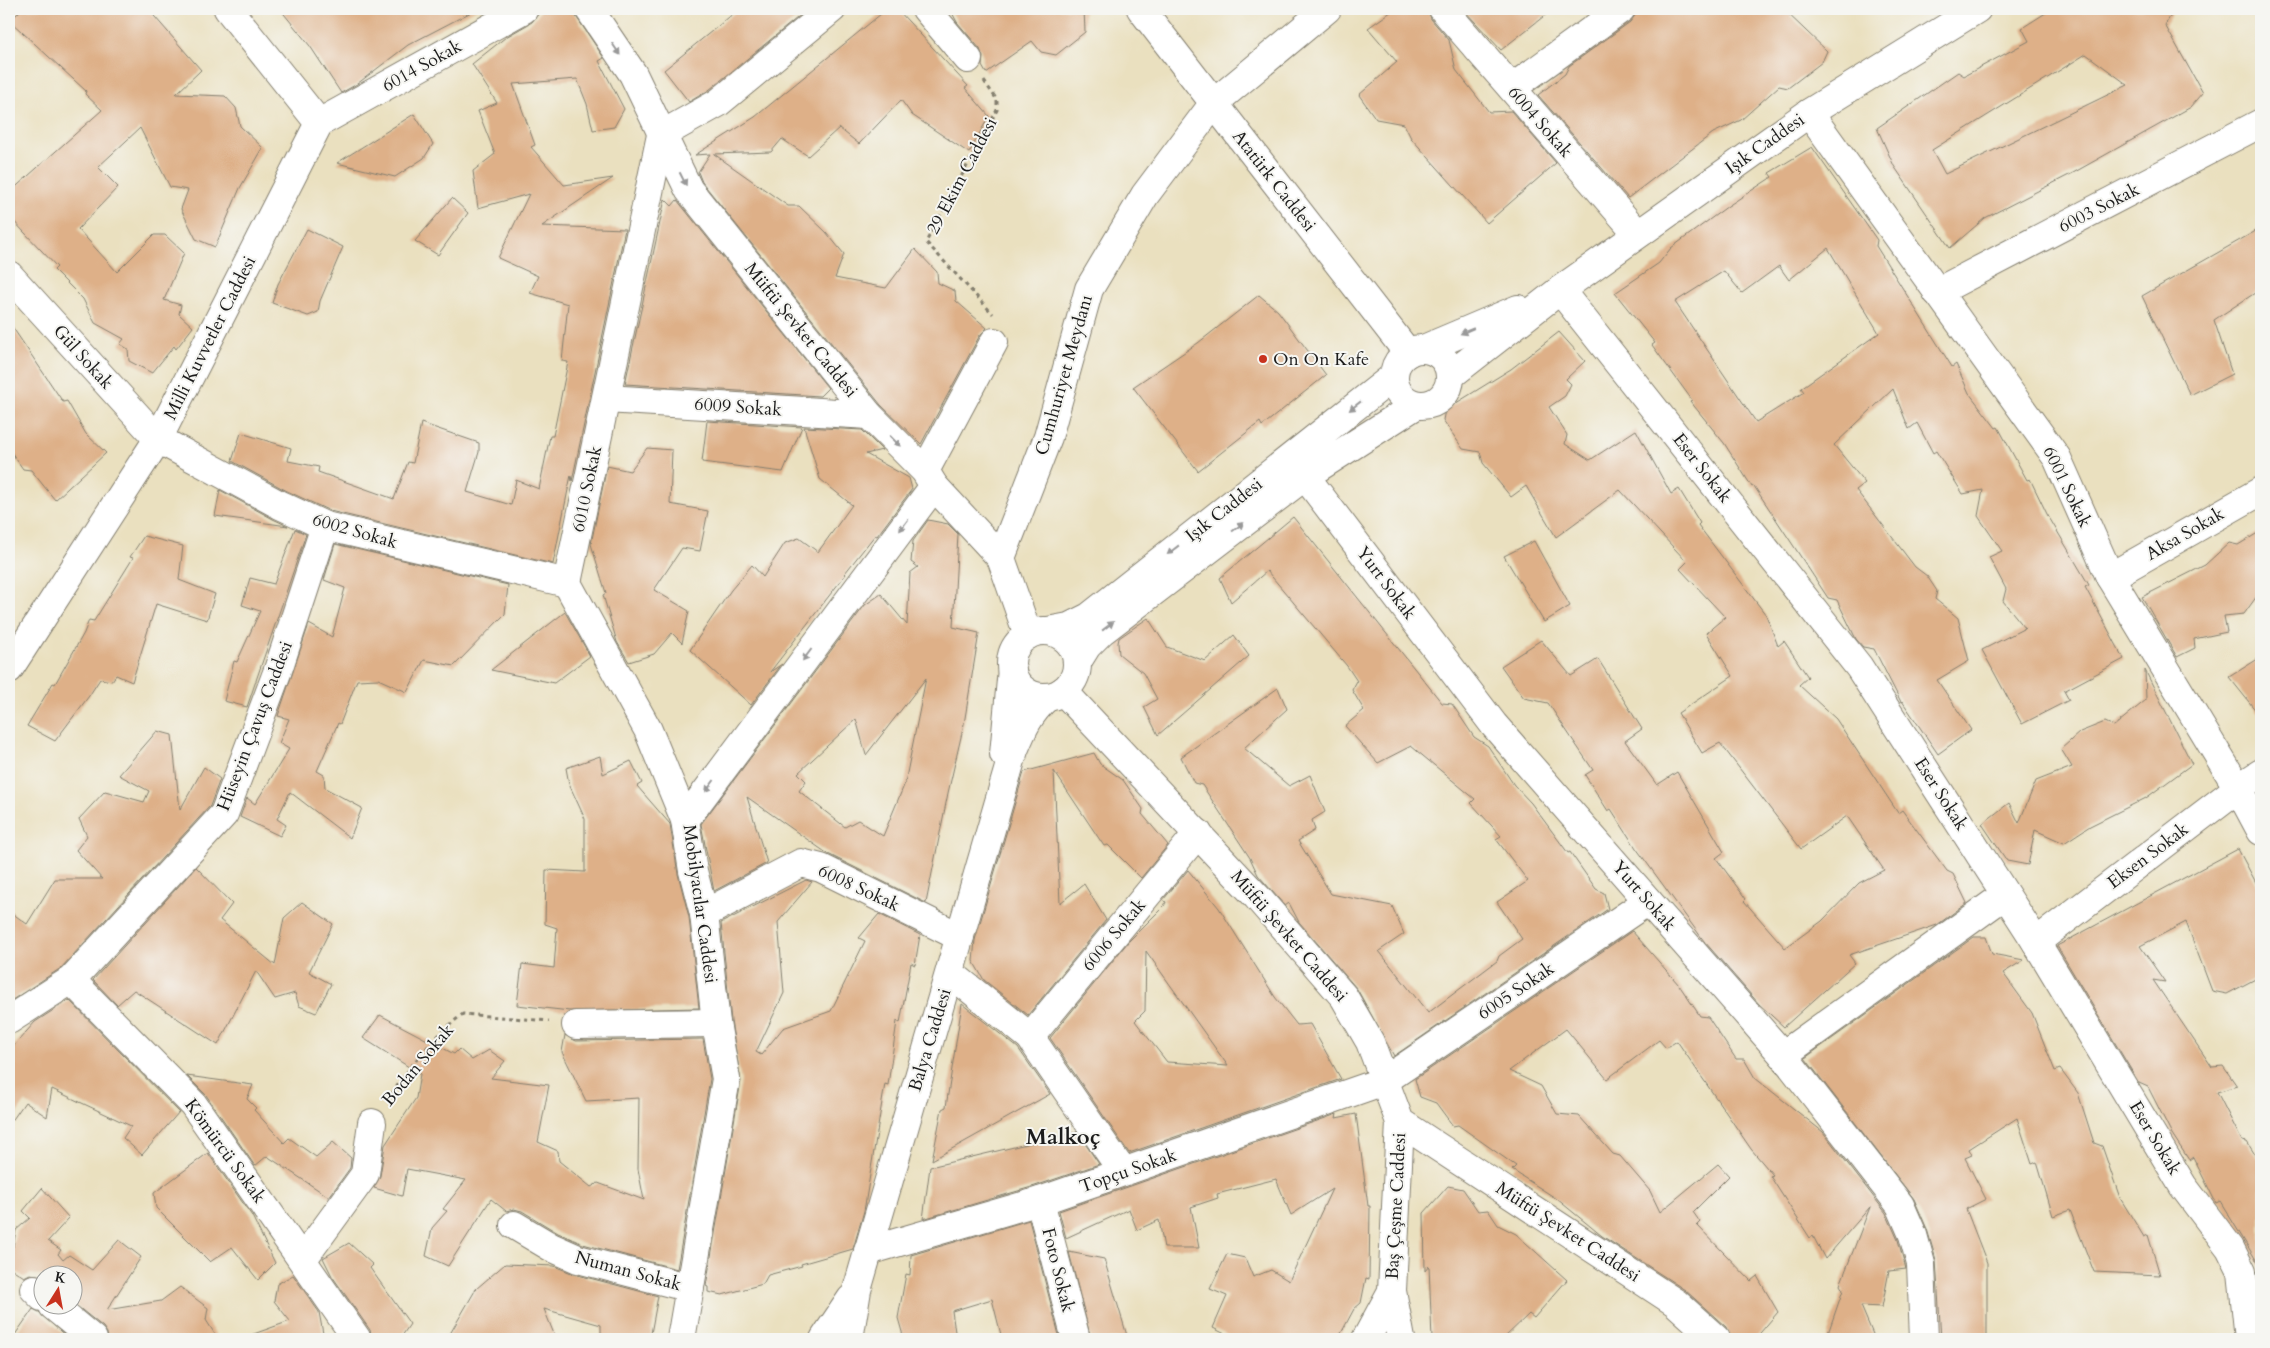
<svg xmlns="http://www.w3.org/2000/svg" width="2270" height="1348" font-family="Cardo,serif">
	<rect width="100%" height="100%" fill="#f6f6f2"/>
	<filter id="ink" filterUnits="userSpaceOnUse"><feTurbulence type="fractalNoise" baseFrequency=".02" numOctaves="2"/><feDisplacementMap in="SourceGraphic" scale="10" xChannelSelector="R" yChannelSelector="G"/><feConvolveMatrix kernelMatrix="1 2 1 2 8 2 1 2 1" color-interpolation-filters="sRGB"/></filter>
	<filter id="wash" filterUnits="userSpaceOnUse"><feTurbulence type="fractalNoise" baseFrequency=".0096" numOctaves="4" result="noise"/><feDisplacementMap in="SourceGraphic" scale="20" xChannelSelector="R" yChannelSelector="G"/><feGaussianBlur stdDeviation="1.12" result="paint"/><feColorMatrix in="noise" values="0 0 0 0 0 0 0 0 0 0 0 0 0 0 0 0 0 1.4 0 .05"/><feComposite in="paint" operator="in"/></filter>
	<g filter="url(#wash)">
		<rect width="100%" height="100%" fill="#eae0bf"/>
		<g id="blocks">
			<g fill="#deb088" fill-rule="evenodd">
				<path d="M22 9H148L201 70 176 94 225 96 236 108 240 126 263 148 240 188 215 247 196 239 181 209 188 190 170 187 140 128 98 167 118 187 78 229 117 272 154 235H165L184 253 164 300 181 305 179 314 193 327 176 349 174 346 152 373 129 361 128 349 120 344 124 339 95 323 83 299 54 270 57 267 9 216V193L102 110 85 94 86 91 10 21Z"/>
				<path d="M280 9H477L408 45 357 84 341 93 310 46Z"/>
				<path d="M542 9H571L604 58 599 61 624 109 614 127 593 130 587 104 577 79 513 84 535 145 531 147 564 185 613 178 542 226 625 229 572 481 571 475 553 564 330 511 287 491 232 461 241 433 291 448 288 461 319 467 318 472 394 499 408 462 413 463 421 423 479 443V452L467 492 511 505 516 480 539 489 550 436H553L568 362 562 361 568 304 530 293 538 276 498 258 529 194 478 208 473 171 495 154 478 111 497 103 472 64 506 37 532 22Z"/>
				<path d="M739 9H808L709 90 689 102 664 70Z"/>
				<path d="M887 9H897L968 86 965 88 989 116 969 153 912 115 901 100 859 144 839 128 808 156 782 139 771 152 714 154 788 206H799L826 232 844 254 835 278 886 288 915 249 937 272 938 283 955 291 956 301 987 328 980 335 921 444 881 405 702 182 698 172 710 154 695 155 755 117Z"/>
				<path d="M950 9H1084L1085 32 1056 55 1041 52 1032 41 986 73 982 66 983 57 980 49 957 22Z"/>
				<path d="M1395 9H1428L1431 19 1449 40 1456 70 1489 112 1511 111 1556 163 1487 223 1411 138 1404 124 1376 119 1359 95 1397 62 1368 28Z"/>
				<path d="M1463 9H1553L1501 50Z"/>
				<path d="M1640 9H1783L1827 51 1822 62 1788 88 1779 86 1741 120 1713 133 1628 198 1538 95 1565 74 1569 66 1630 22Z"/>
				<path d="M2052 9H2175L2165 25 2203 93 2191 107 2073 173 1985 218 1950 248 1894 166 1877 128 1958 72 1964 76 2029 41 2022 28ZM2086 54 2128 85 1945 174 1932 150Z"/>
				<path d="M414 114 433 144 424 158 395 177 337 163Z"/>
				<path d="M1812 147 1877 240 1876 246 1952 367 1956 364 1969 393 1996 428 1998 427 2027 480 2030 479 2047 514 2089 585 2085 587 2124 659 2064 691 2069 700 2022 724 1982 650 2025 628 2003 601 2006 589 1989 557 2002 551 1978 516 1983 490 1963 494 1936 451 1933 453 1917 423 1909 429 1893 389 1834 445 1865 483 1856 490 1915 567 1927 576 1937 591 1935 599 1958 618 1969 661 1937 680 1971 730 1938 754 1902 701 1901 702 1874 649 1863 647 1856 639 1837 600 1828 598 1754 486 1752 487 1724 443 1690 401 1692 400 1652 345 1655 343 1615 293 1659 263 1671 248 1728 206 1772 177 1769 173ZM1828 248 1879 333 1801 388 1804 392 1756 422 1675 302 1724 271 1742 293 1779 266 1789 280Z"/>
				<path d="M452 198 468 213 438 255 415 241Z"/>
				<path d="M665 199 672 206 677 200 828 388 820 396 625 384Z"/>
				<path d="M2261 228V289L2214 320 2232 374 2190 395 2142 296Z"/>
				<path d="M307 229 343 247 320 301 318 312 308 316 272 303 278 284Z"/>
				<path d="M1259 295 1278 311 1326 375 1262 426 1260 422 1198 471 1133 387 1198 343Z"/>
				<path d="M9 322 63 402 67 401 86 434 106 453 55 500 31 470 23 469 9 449Z"/>
				<path d="M1559 332 1585 361 1566 379 1571 384 1565 396 1549 407 1567 435 1565 444 1590 460 1636 430 1671 494 1679 489 1700 523 1698 525 1766 615 1778 646 1784 641 1808 677 1799 685 1836 719 1898 813 1902 810 1947 871 1953 874 1967 903 1937 925 1849 955 1855 963 1784 1027 1759 1004 1704 941 1636 848 1611 809 1608 811 1585 775 1593 770 1548 703 1524 698 1501 666 1541 640 1571 676 1598 659 1642 729 1625 741 1657 785 1677 772 1724 852 1716 858 1746 899 1744 901 1785 948 1822 921 1859 883 1884 870 1847 816 1801 849 1720 743 1702 753 1678 713 1733 676 1706 633 1725 617 1680 569 1687 562 1620 490 1556 537 1526 486 1511 497 1483 463 1480 452 1463 449 1443 420 1445 410 1511 369Z"/>
				<path d="M707 421 802 427 783 472 702 462Z"/>
				<path d="M804 427 862 430 882 450 866 454 909 478 912 489 877 536 875 535 845 573 846 574 770 672 782 664 751 705 690 650 731 590 752 565 763 577 785 543 799 538 818 552 852 505 820 479Z"/>
				<path d="M647 448 672 450 670 504 708 511 700 551 682 548 654 590 689 611 682 643 672 633 654 654 629 662 617 642 603 595 606 593 591 544 607 466 630 471Z"/>
				<path d="M220 490 273 519 288 526 215 516Z"/>
				<path d="M1293 517 1442 703 1452 704 1474 737 1488 746 1514 785 1531 803 1568 853 1570 852 1596 889 1604 893 1608 909 1394 1056 1357 989 1299 922 1289 903 1285 906 1258 875 1250 858 1202 785 1194 783 1181 757 1278 688 1287 709 1244 748 1289 786 1310 775 1325 812 1312 820 1315 830 1298 841 1331 894 1392 906 1404 934 1379 951 1428 1013 1497 961 1499 956 1522 939 1497 902 1528 881 1496 839 1501 836 1471 803 1475 799 1411 746 1378 763 1345 726 1364 710 1352 690 1357 681 1347 666 1267 571 1231 602 1220 578Z"/>
				<path d="M928 520 948 524 958 534 953 627 979 633 964 724 948 793 926 903 828 854 747 797 767 863 714 891 701 824 865 605 881 594 907 625 910 573 918 567 911 562 913 541ZM926 678 905 783 883 836 858 820 845 827 799 791 806 781 798 773 856 719 866 755Z"/>
				<path d="M295 529 306 534 247 707 224 701 234 661 237 662 260 611 242 605 250 578 274 584Z"/>
				<path d="M2261 531V595L2257 596 2244 614 2224 616 2227 632 2194 639 2195 648 2177 657 2142 597 2205 565 2229 543 2238 545Z"/>
				<path d="M144 536 183 546 179 580 215 594 207 620 156 604 132 682 116 675 112 681 100 679 89 696 55 741 27 726 53 683 55 684 84 633 89 620 94 621 133 558 130 557Z"/>
				<path d="M1534 541 1570 606 1544 622 1504 556Z"/>
				<path d="M335 544 508 585 505 614 454 666 424 660 407 692 378 679 357 680 340 724 338 723 317 771 324 775 325 788 362 808 350 838 290 792 277 819 286 825 280 836 240 817 247 798 255 804 289 749 279 743 289 719 278 716 309 624 332 637 345 588 324 580Z"/>
				<path d="M565 612 590 656 554 683 491 670Z"/>
				<path d="M1148 618 1167 647 1205 661 1234 635 1249 656 1158 735 1144 707 1157 699 1143 673 1119 654 1118 643 1119 638Z"/>
				<path d="M2261 657V717L2229 677Z"/>
				<path d="M2145 670 2192 764 2146 798 2090 826 2064 843 2035 830 2028 865 2007 861 1982 824 2009 803 2019 823 2036 781 2072 767 2061 749 2080 732 2105 722 2114 726 2146 700Z"/>
				<path d="M157 731 172 735 180 810 204 767 220 779 210 806 61 968 9 1002V911L27 924 55 879H102L76 850 87 836 79 819 105 791 144 802 149 791 119 775Z"/>
				<path d="M1094 753 1100 764 1123 780 1143 809 1142 814 1168 845 1141 878 1108 845 1104 846 1054 771 1060 903 1084 884 1106 920 1028 1015 984 980 973 961 975 940 1024 772Z"/>
				<path d="M600 756 603 774 631 761 642 783 637 786 670 824 678 874 689 917 699 1008 570 1011 517 1005 522 964 554 968 557 928 545 924 546 870 585 872V819L569 784 566 768Z"/>
				<path d="M2238 849 2261 892V976L2227 994 2212 991 2186 922 2140 946 2165 982 2153 980 2212 1067 2223 1066 2237 1086 2217 1092 2242 1141 2247 1142 2261 1164V1268L2220 1201 2216 1203 2193 1157 2189 1160 2172 1134 2148 1087 2139 1083 2057 946Z"/>
				<path d="M196 867 232 904 220 920 275 965 284 918 302 902 333 924 309 972 331 984 316 1013 299 1006 295 993 275 999 256 971 218 1045 134 990 117 1005 93 980Z"/>
				<path d="M1188 870 1219 908 1275 997 1297 1025 1310 1024 1341 1079 1129 1153 1050 1038 1128 942 1164 906 1166 902 1163 900ZM1146 951 1228 1066 1167 1062 1135 1021 1145 1011Z"/>
				<path d="M806 880 812 882 778 922 784 993 756 1052 761 1055 783 1028 831 1011 865 941 859 938 879 914 920 935 915 965 911 963 900 1023 897 1021 888 1085 885 1084 864 1211 853 1249 801 1264 802 1266 768 1275 763 1284 722 1295 708 1292V1287L706 1286 741 1081 731 1021 721 923Z"/>
				<path d="M1632 931 1679 985 1700 1016 1708 1017 1736 1059H1744L1755 1078 1823 1132 1886 1213 1898 1240 1906 1269 1889 1271 1882 1307 1861 1306 1875 1339H1826L1843 1290 1840 1285 1870 1207 1825 1259 1813 1236 1810 1238 1770 1176 1773 1175 1751 1149 1677 1041 1666 1048 1659 1040 1607 1079 1566 1029 1509 1071 1541 1086 1557 1114 1579 1116 1613 1154 1620 1156 1650 1191 1660 1212 1718 1164 1729 1176 1693 1212 1700 1222 1697 1225 1751 1281 1757 1276 1778 1312 1755 1339H1731L1726 1327 1685 1290 1602 1236 1557 1199 1512 1170 1516 1166 1458 1125 1453 1126 1436 1103 1420 1097 1415 1079Z"/>
				<path d="M1974 937H1986L1992 954 2024 960 2003 973 2032 1013 2055 1071 2060 1069 2078 1093 2094 1143 2102 1146 2120 1198 2144 1237 2148 1235 2160 1275 2094 1272 2070 1210 2053 1216 2037 1162 2032 1164 2017 1118 1969 1149 1972 1155 1965 1158 1986 1199 1966 1209 1987 1263V1339H1941L1936 1260 1927 1229 1914 1199 1805 1058Z"/>
				<path d="M69 1000 179 1112 142 1155 123 1138 131 1126 52 1089 47 1117 25 1102 9 1125V1051L35 1022Z"/>
				<path d="M962 1004 1018 1048 1050 1094 932 1160 942 1109 946 1107Z"/>
				<path d="M380 1015 454 1054 459 1049 472 1060 489 1050 505 1061 491 1078 549 1085 538 1142 558 1151 559 1161 591 1187 598 1183 644 1200 638 1169 639 1098 586 1101 562 1052 565 1035 576 1041 703 1039 710 1079 677 1269 583 1244 558 1233 522 1211 514 1209 506 1211 491 1199 448 1266 426 1256 432 1228 447 1211 443 1209 466 1180 407 1169 402 1196 374 1188 380 1176 385 1145 416 1098 420 1074 363 1038Z"/>
				<path d="M187 1076 253 1085 247 1099 256 1108 254 1110 284 1143 289 1138 316 1157 333 1142 351 1158 350 1168 329 1197 267 1156 255 1166 206 1095Z"/>
				<path d="M1337 1114 1336 1118 1356 1114 1368 1206H1370L1369 1279 1366 1278 1361 1303 1354 1309 1338 1339H1235L1213 1328 1227 1296 1210 1289 1227 1254 1245 1258 1253 1277 1271 1270 1289 1281 1332 1189 1291 1215 1276 1179 1217 1194 1218 1198 1191 1207 1199 1248H1164L1159 1220 1137 1230 1129 1209 1066 1238 1059 1211Z"/>
				<path d="M1077 1132 1099 1164 1035 1186 923 1219 930 1167Z"/>
				<path d="M208 1153 252 1216 275 1263 258 1280 232 1247 210 1262 156 1208 154 1193Z"/>
				<path d="M1448 1186 1463 1189 1478 1211 1488 1210 1498 1225 1516 1234 1567 1280 1534 1318 1529 1314 1503 1339H1432L1429 1266 1425 1271 1424 1213Z"/>
				<path d="M42 1188 69 1218 48 1241 61 1250 58 1254 63 1260 69 1255 92 1270 119 1240 141 1257 107 1310 161 1301 180 1287 208 1308 206 1320 218 1339H108L107 1333 103 1327 72 1302V1276H42L30 1274 24 1277 9 1267V1248L13 1247 16 1230 30 1218 23 1211Z"/>
				<path d="M1029 1220 1060 1339H1002L992 1299 952 1311 956 1339H904L898 1318 906 1274 910 1275 911 1255Z"/>
				<path d="M349 1243 373 1265 370 1268 410 1324 400 1339H372L370 1330 332 1276 323 1258Z"/>
				<path d="M1069 1252 1104 1259 1128 1339H1091Z"/>
				<path d="M505 1264 554 1266 574 1274 658 1296 650 1339H601V1325L544 1309 556 1339H447L476 1289Z"/>
				<path d="M293 1275 319 1312 324 1339H248V1336L290 1321 274 1301 277 1284Z"/>
				<path d="M33 1309 39 1312 69 1339H12Z"/>
			</g>
		</g>
	</g>
	<g filter="url(#ink)">
		<use href="#blocks" fill-opacity="0" stroke="#837e6e" stroke-width="1"/>
		<g fill="none" stroke-linecap="round" stroke-linejoin="round">
			<defs>
				<g id="minor">
					<path d="M589 9 633 74 689 190 869 415 925 471 934 486 1001 558 1028 635"/>
					<path d="M926 9 968 59"/>
					<path d="M1141 9 1408 353"/>
					<path d="M1443 9 1638 234"/>
					<path d="M1512 88 1621 9"/>
					<path d="M1809 113 2057 458 2110 577 2238 788 2261 831"/>
					<path d="M319 123 524 9"/>
					<path d="M661 135 567 583 648 730 685 820 693 871 704 914 716 1023 726 1079 681 1339"/>
					<path d="M661 135 718 103 832 9"/>
					<path d="M9 275 158 439 280 505 325 526 567 583"/>
					<path d="M1560 290 1859 667 2036 942 2183 1186 2230 1248 2242 1272 2249 1339"/>
					<path d="M1937 292 2261 123"/>
					<path d="M606 399 869 415"/>
					<path d="M925 471 994 342"/>
					<path d="M1305 476 1494 725 1783 1055 1900 1205 1913 1235 1921 1264 1924 1339"/>
					<path d="M1001 558 1048 437 1089 289 1145 195 1214 103 1327 9"/>
					<path d="M2110 577 2261 491"/>
					<path d="M9 669 158 439 319 123 228 9"/>
					<path d="M1063 691 1257 897 1344 997 1370 1042 1400 1122 1676 1303 1716 1339"/>
					<path d="M685 820 934 486"/>
					<path d="M704 914 801 863 821 868 960 937"/>
					<path d="M2036 942 2238 788 2261 773"/>
					<path d="M950 973 1030 1037 1123 1172"/>
					<path d="M71 980 193 1104 357 1339"/>
					<path d="M9 1020 71 980 224 814 278 670 325 526"/>
					<path d="M576 1025 716 1023"/>
					<path d="M1030 1037 1198 833"/>
					<path d="M1783 1055 2005 895"/>
					<path d="M1400 1122 1392 1291 1401 1339"/>
					<path d="M1040 1201 1076 1339"/>
					<path d="M514 1225 551 1247 578 1259 690 1288"/>
					<path d="M868 1251 1040 1201 1384 1081 1648 901"/>
					<path d="M303 1259 365 1174 372 1123"/>
					<path d="M34 1289 42 1297"/>
					<path d="M53 1306 93 1339"/>
					<path d="M1366 1339 1392 1291"/>
				</g>
				<g id="major">
					<path d="M1426 348 1518 309"/>
					<circle cx="1422" cy="377" r="28"/>
					<path d="M1451 375 1560 290 1809 113 1977 9"/>
					<path d="M1048 631 1069 627 1089 617 1394 376"/>
					<circle cx="1044" cy="664" r="33"/>
					<path d="M1077 662 1087 646 1102 631 1305 476 1416 405"/>
					<path d="M1004 754 1012 669"/>
					<path d="M824 1339 851 1299"/>
					<path d="M849 1339 857 1290 1014 750C1023 728 1029 714 1047 697"/>
				</g>
			</defs>
			<use href="#minor" stroke="#837e6e" stroke-width="30"/>
			<use href="#major" stroke="#837e6e" stroke-width="30"/>
			<g stroke="#837e6e" stroke-width="3" stroke-dasharray="4 4" stroke-linecap="butt">
				<path d="M984 81 997 100V110L926 242 993 314"/>
				<path d="M388 1100C408 1068 433 1037 463 1014L549 1021"/>
			</g>
			<use href="#minor" stroke="#fff" stroke-width="28"/>
			<use href="#major" stroke="#fff" stroke-width="28"/>
		</g>
		<defs><path id="oneway-solid" d="M-6-.8H1V-3.2L6.5 0L1 3.2V.8H-6Z" transform="scale(1.25)"/></defs>
		<g fill="#999">
			<use href="#oneway-solid" transform="translate(616 49) rotate(56)"/>
			<use href="#oneway-solid" transform="translate(683 179) rotate(63)"/>
			<use href="#oneway-solid" transform="translate(1467 331) rotate(157)"/>
			<use href="#oneway-solid" transform="translate(1355 406) rotate(142)"/>
			<use href="#oneway-solid" transform="translate(895 441) rotate(45)"/>
			<use href="#oneway-solid" transform="translate(904 525) rotate(127)"/>
			<use href="#oneway-solid" transform="translate(1238 527) rotate(-37)"/>
			<use href="#oneway-solid" transform="translate(1173 550) rotate(142)"/>
			<use href="#oneway-solid" transform="translate(1108 626) rotate(-38)"/>
			<use href="#oneway-solid" transform="translate(807 655) rotate(127)"/>
			<use href="#oneway-solid" transform="translate(710 786) rotate(127)"/>
		</g>
	</g>
	<circle fill="#c8321e" stroke="#f6f6f2" stroke-width="2" cx="1263" cy="359" r="5"/>
	<g text-anchor="middle" dominant-baseline="central" stroke-width="4" stroke-linejoin="round" paint-order="stroke">
		<g font-size="18" fill="#1c1c1c" stroke="#f6f6f2">
			<text transform="translate(422 66) rotate(-29)">6014 Sokak</text>
			<text transform="translate(1540 122) rotate(49)">6004 Sokak</text>
			<text transform="translate(1765 144) rotate(-35)">Işık Caddesi</text>
			<text transform="translate(962 176) rotate(-62)">29 Ekim Caddesi</text>
			<text transform="translate(1274 181) rotate(52)">Atatürk Caddesi</text>
			<text transform="translate(2099 208) rotate(-27)">6003 Sokak</text>
			<text transform="translate(801 330) rotate(51)">Müftü Şevket Caddesi</text>
			<text transform="translate(210 338) rotate(-63)">Milli Kuvvetler Caddesi</text>
			<text transform="translate(83 357) rotate(48)">Gül Sokak</text>
			<text transform="translate(1064 375) rotate(-74)">Cumhuriyet Meydanı</text>
			<text transform="translate(738 407) rotate(4)">6009 Sokak</text>
			<text transform="translate(1702 468) rotate(52)">Eser Sokak</text>
			<text transform="translate(2067 487) rotate(64)">6001 Sokak</text>
			<text transform="translate(587 489) rotate(-78)">6010 Sokak</text>
			<text transform="translate(1224 510) rotate(-38)">Işık Caddesi</text>
			<text transform="translate(355 531) rotate(16)">6002 Sokak</text>
			<text transform="translate(2185 534) rotate(-30)">Aksa Sokak</text>
			<text transform="translate(1386 583) rotate(53)">Yurt Sokak</text>
			<text transform="translate(255 726) rotate(-69)">Hüseyin Çavuş Caddesi</text>
			<text transform="translate(1941 794) rotate(57)">Eser Sokak</text>
			<text transform="translate(2148 856) rotate(-37)">Eksen Sokak</text>
			<text transform="translate(859 888) rotate(25)">6008 Sokak</text>
			<text transform="translate(1644 896) rotate(49)">Yurt Sokak</text>
			<text transform="translate(700 904) rotate(82)">Mobilyacılar Caddesi</text>
			<text transform="translate(1114 935) rotate(-50)">6006 Sokak</text>
			<text transform="translate(1289 936) rotate(49)">Müftü Şevket Caddesi</text>
			<text transform="translate(1516 991) rotate(-34)">6005 Sokak</text>
			<text transform="translate(930 1040) rotate(-73)">Balya Caddesi</text>
			<text transform="translate(418 1065) rotate(-50)">Bodan Sokak</text>
			<text transform="translate(2155 1138) rotate(59)">Eser Sokak</text>
			<text transform="translate(225 1151) rotate(54)">Kömürcü Sokak</text>
			<text transform="translate(1128 1171) rotate(-19)">Topçu Sokak</text>
			<text transform="translate(1396 1206) rotate(-87)">Baş Çeşme Caddesi</text>
			<text transform="translate(1568 1232) rotate(33)">Müftü Şevket Caddesi</text>
			<text transform="translate(1058 1270) rotate(76)">Foto Sokak</text>
			<text transform="translate(628 1271) rotate(15)">Numan Sokak</text>
		</g>
		<g font-size="18" fill="#1c1c1c" stroke="#f6f6f2" text-anchor="start">
			<text x="1273" y="359">On On Kafe</text>
		</g>
		<g font-size="22" font-weight="bold" fill="#1c1c1c" stroke="#f6f6f2">
			<text x="1063" y="1137">Malkoç</text>
		</g>
	</g>
	<rect width="2270" height="1348" fill="none" stroke="#f6f6f2" stroke-width="30"/>
	<g transform="translate(58 1290) rotate(11)"><circle r="24" fill="#f6f6f2" stroke="#9f9f9c"/>
	<path d="M0-4L9 19L0 12L-9 19Z" fill="#c8321e"/>
	<text y="-8" font-size="14" font-weight="bold" text-anchor="middle" fill="#1c1c1c">K</text>
	</g>
</svg>
